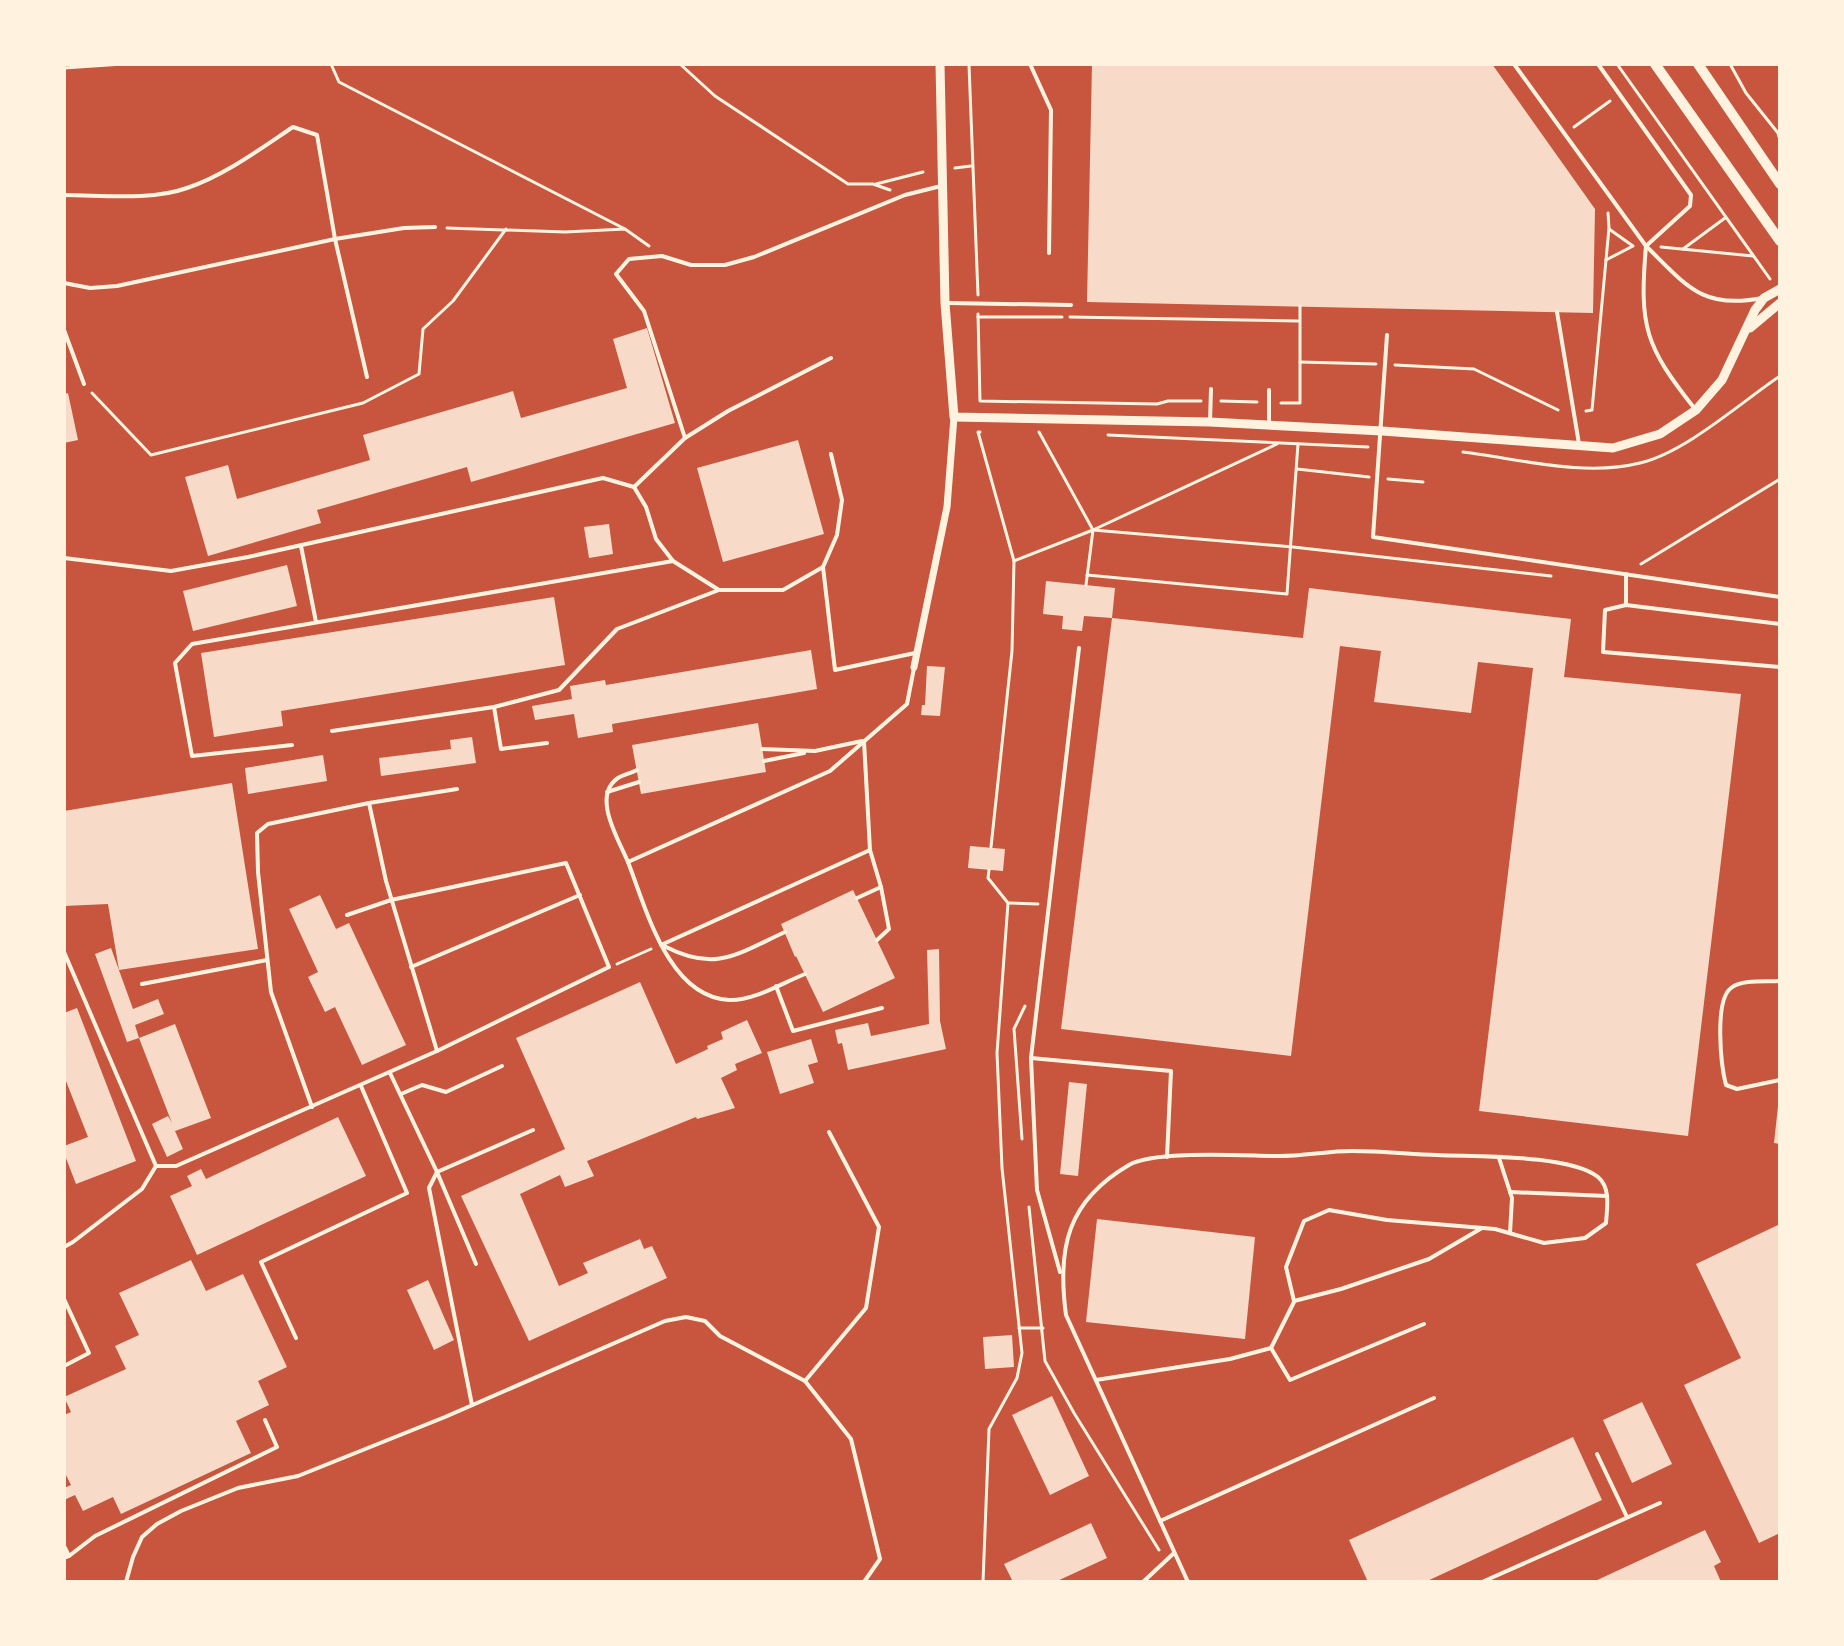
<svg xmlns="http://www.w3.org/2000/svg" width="1844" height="1646" font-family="Arial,sans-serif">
	<rect width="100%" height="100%" fill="#c8553d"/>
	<g fill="#f7dbc8">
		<path d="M1092 64H1492L1595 209 1593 313 1087 302Z"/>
		<path d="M647 328 675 423 471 482 467 467 317 510 321 523 208 556 185 477 228 465 237 499 370 460 363 435 513 391 521 418 627 388 613 339Z"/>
		<path d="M68 393 78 440 64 443V394Z"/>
		<path d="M798 440 824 534 723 562 697 468Z"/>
		<path d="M609 524 613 554 589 558 584 527Z"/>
		<path d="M287 565 297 606 193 631 183 591Z"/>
		<path d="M1046 581 1115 588 1112 618 1084 616 1082 631 1062 629 1063 616 1043 614Z"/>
		<path d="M1309 588 1571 619 1564 677 1741 694 1688 1136 1479 1111 1533 668 1478 662 1471 713 1374 702 1381 651 1340 646 1291 1056 1061 1029 1112 618 1303 638Z"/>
		<path d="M554 597 565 665 281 711 283 726 214 737 201 653Z"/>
		<path d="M811 650 817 689 612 724 613 732 578 738 574 714 535 720 532 706 572 699 570 686 605 680 606 685Z"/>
		<path d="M927 666 945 667 940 716 921 715 922 705H925Z"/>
		<path d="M758 723 766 772 641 794 632 745Z"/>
		<path d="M472 737 476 763 381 776 379 758 451 749 450 740Z"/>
		<path d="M323 755 327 781 248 794 245 768Z"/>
		<path d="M232 783 258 949 119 970 108 904 64 906V811Z"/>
		<path d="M970 846 1005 849 1003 871 968 868Z"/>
		<path d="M853 890 895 978 823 1012 796 956 795 957 781 924Z"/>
		<path d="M320 895 336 929 349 923 406 1045 362 1065 335 1007 325 1012 308 977 318 972 289 909Z"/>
		<path d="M111 948 133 1009 158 999 164 1014 135 1025 139 1038 127 1042 95 954Z"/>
		<path d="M939 949 940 1021 946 1049 848 1070 842 1043 838 1044 835 1030 868 1023 871 1036 929 1024 927 950Z"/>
		<path d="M640 982 676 1064 708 1049 707 1046 723 1039 721 1032 747 1020 762 1053 735 1064 737 1070 721 1078 735 1108 697 1119 696 1117 587 1161 594 1176 565 1187 560 1175 520 1194 559 1286 588 1273 583 1263 640 1239 644 1249 652 1246 667 1278 529 1341 461 1196 565 1149 516 1038Z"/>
		<path d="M77 1008 136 1161 76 1184 64 1153V1146L88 1137 64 1076V1013Z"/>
		<path d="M175 1024 211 1118 175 1131 183 1149 167 1157 152 1124 168 1116 172 1123 139 1038Z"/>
		<path d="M811 1039 818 1062 808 1065 814 1083 780 1094 767 1052Z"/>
		<path d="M1069 1082 1087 1084 1078 1176 1060 1174Z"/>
		<path d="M1778 1106H1780V1144L1774 1143Z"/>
		<path d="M338 1117 366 1176 197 1255 170 1196 192 1186 187 1176 201 1169 206 1179Z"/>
		<path d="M1097 1219 1255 1237 1245 1339 1086 1322Z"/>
		<path d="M1780 1224V1533L1759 1543 1684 1385 1741 1358 1696 1264Z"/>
		<path d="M191 1260 206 1291 243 1274 287 1367 258 1381 269 1405 236 1421 251 1453 121 1514 113 1497 83 1511 75 1495 64 1500V1488L71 1485 64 1471V1415L71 1412 64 1397 126 1369 115 1346 139 1335 119 1293Z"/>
		<path d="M428 1280 454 1340 434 1350 407 1290Z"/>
		<path d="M1012 1335 1014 1367 985 1369 983 1337Z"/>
		<path d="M1052 1396 1089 1476 1050 1495 1012 1415Z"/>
		<path d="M1642 1402 1672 1464 1632 1483 1603 1420Z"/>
		<path d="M1573 1437 1602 1500 1425 1582H1368L1349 1540Z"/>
		<path d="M1091 1523 1107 1558 1055 1582H1013L1004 1564Z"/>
		<path d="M1705 1530 1721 1562 1714 1566 1721 1582H1593Z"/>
	</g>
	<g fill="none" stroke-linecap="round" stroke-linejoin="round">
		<g stroke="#fff3e0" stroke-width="3">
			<path d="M331 64 339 82 625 229"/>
			<path d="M680 64 715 96 848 184H873L890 190"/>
			<path d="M1617 64 1770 279"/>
			<path d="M1730 64 1746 93 1778 133 1780 140"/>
			<path d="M969 65 978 295"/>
			<path d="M64 68 123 64"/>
			<path d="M1574 127 1610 101"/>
			<path d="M955 168 971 166"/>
			<path d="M876 184 923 172"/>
			<path d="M447 228 565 232 625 229 649 246"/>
			<path d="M1661 247 1753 256"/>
			<path d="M1683 249 1725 218"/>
			<path d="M1606 260 1633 246 1609 229"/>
			<path d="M978 314 980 401 1157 404 1168 401H1201"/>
			<path d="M978 317H1062"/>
			<path d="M1070 317 1298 321"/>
			<path d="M1300 362 1376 364"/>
			<path d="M1395 365 1474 369 1558 410"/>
			<path d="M92 393 151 455 363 403 419 374 423 329 453 301 506 229"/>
			<path d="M1221 401 1257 402"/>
			<path d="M1281 403H1300V306"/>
			<path d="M1586 411 1592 410 1609 228 1608 213"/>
			<path d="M980 432H978L1014 561 1012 651 991 847"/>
			<path d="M1039 432 1093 530 1086 585"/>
			<path d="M1108 435 1368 447"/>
			<path d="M1463 452C1520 459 1584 477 1640 463 1686 452 1740 403 1780 376"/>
			<path d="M1297 469 1369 477"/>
			<path d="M1388 479 1423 482"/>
			<path d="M1093 530 1293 547 1551 576"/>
			<path d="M1014 561 1093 530 1277 444"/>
			<path d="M1641 564 1780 479"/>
			<path d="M1087 575 1287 594 1298 444"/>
			<path d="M1008 903 1038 904"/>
			<path d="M617 964 651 949"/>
			<path d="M1022 1139 1014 1029 1025 1006"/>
			<path d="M1029 1207 1045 1361 1074 1413 1159 1550"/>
			<path d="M1019 1328H1043"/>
			<path d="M983 1582 989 1429 1017 1378 1022 1353 1002 1168 997 1053 1008 903 988 878 989 870"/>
		</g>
		<g stroke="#fff3e0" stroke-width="4">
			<path d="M1030 64 1051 110 1049 253"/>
			<path d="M1514 64 1646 246C1686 285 1702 310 1762 298"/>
			<path d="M1598 64 1691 195 1690 206 1646 246C1639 327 1645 346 1695 409"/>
			<path d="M64 195C101 195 151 201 187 188 225 175 260 149 293 127L317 135 335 239 367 377"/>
			<path d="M64 283 90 288 117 286 335 239 404 228 435 227"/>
			<path d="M948 303 1071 305"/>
			<path d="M1557 312 1579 444"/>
			<path d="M64 330 84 384"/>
			<path d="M1387 335 1373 537 1780 597"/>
			<path d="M1210 422 1211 389"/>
			<path d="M1269 424V390"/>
			<path d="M685 438 728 411 831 358"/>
			<path d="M634 487 685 438 644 311 616 274 629 259 662 256 691 265H725L754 257 905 195 941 186"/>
			<path d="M301 546 316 622"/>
			<path d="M64 558 171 571 248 557 603 478 634 487 646 507 656 539 673 561 719 590H783L823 567 837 535 842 500 831 454"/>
			<path d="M823 567 835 670 915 653"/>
			<path d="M1626 605V574"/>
			<path d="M1780 624 1626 605 1605 610 1603 652 1780 667"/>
			<path d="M1079 648 1031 1058 1171 1071 1167 1157"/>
			<path d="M494 707 501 749 547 743"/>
			<path d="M332 731 494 707 559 690 617 629 719 590"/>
			<path d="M292 745 192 756 175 663 192 644 673 561"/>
			<path d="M762 749 815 751 862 741"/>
			<path d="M764 761 804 753"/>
			<path d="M607 792 639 782"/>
			<path d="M628 862C619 840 591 796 618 778 623 775 631 773 637 770"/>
			<path d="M857 898 881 887 870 850 864 741"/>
			<path d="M347 915 391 900 566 863 609 967 437 1051"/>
			<path d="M877 940 889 929 881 887"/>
			<path d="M661 945 870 850"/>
			<path d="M664 946C716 973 737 954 785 932"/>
			<path d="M64 952 156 1166"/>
			<path d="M411 967 580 895"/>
			<path d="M805 974C782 983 754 1001 729 1000 668 997 646 908 628 862L830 771 907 704 914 668"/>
			<path d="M1780 981C1766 982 1743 979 1731 988 1714 1001 1721 1066 1726 1085L1737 1089 1780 1080"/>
			<path d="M142 984 267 960"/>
			<path d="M776 986 793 1031 882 1008"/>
			<path d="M1031 1058 1037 1190 1060 1272"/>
			<path d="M390 1073 437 1172 533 1130"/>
			<path d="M401 1094 422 1085 446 1092 502 1066"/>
			<path d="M312 1107 271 992 258 872 257 833 268 824 369 803"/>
			<path d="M1499 1158 1512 1198 1510 1233"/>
			<path d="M156 1166H176L437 1051 386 881 369 803 457 789"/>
			<path d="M437 1172 429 1188 472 1405"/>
			<path d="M437 1172 476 1264"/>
			<path d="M1510 1192 1607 1196"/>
			<path d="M64 1247 73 1242 142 1189 156 1166"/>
			<path d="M64 1299 89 1353 64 1366"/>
			<path d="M296 1338 261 1262 407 1193 361 1086"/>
			<path d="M1271 1348 1290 1380 1424 1324"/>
			<path d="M1096 1380 1230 1359 1271 1348 1294 1302"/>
			<path d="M805 1381 866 1308 879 1227 829 1132"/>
			<path d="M1597 1454 1627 1517"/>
			<path d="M1160 1521 1434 1398"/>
			<path d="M64 1546 69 1556 64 1558"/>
			<path d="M69 1556 95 1536 277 1447 265 1420"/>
			<path d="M126 1582 133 1557 142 1537 157 1524 181 1511 238 1488 298 1476 445 1417 665 1321 686 1317 705 1321 720 1336 805 1381 851 1439 880 1559 864 1582"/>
			<path d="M1143 1582 1174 1553"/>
			<path d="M1188 1582 1066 1315C1057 1248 1067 1201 1129 1165 1155 1150 1246 1156 1279 1156 1304 1156 1328 1151 1352 1151 1380 1151 1409 1154 1437 1155 1475 1157 1569 1154 1598 1177 1611 1188 1607 1208 1606 1223L1585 1238 1544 1243 1495 1229 1387 1220 1329 1210 1304 1221 1286 1267 1294 1301 1341 1289 1429 1259 1482 1228"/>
			<path d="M1482 1582 1660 1503"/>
		</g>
		<path stroke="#fff3e0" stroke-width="7" d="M914 667 947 507 954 417"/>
		<g stroke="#fff3e0" stroke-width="9">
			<path d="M940 64 945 303 954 417 1210 422 1382 431 1613 448 1660 434 1696 410 1722 380 1755 310 1764 298 1780 289"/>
			<path d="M1750 328 1780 303"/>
		</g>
		<g stroke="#fff3e0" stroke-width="10">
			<path d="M1655 64 1780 241"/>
			<path d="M1698 64 1780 184"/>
		</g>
	</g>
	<rect width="1844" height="1646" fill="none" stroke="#fff3e0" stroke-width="132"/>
</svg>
